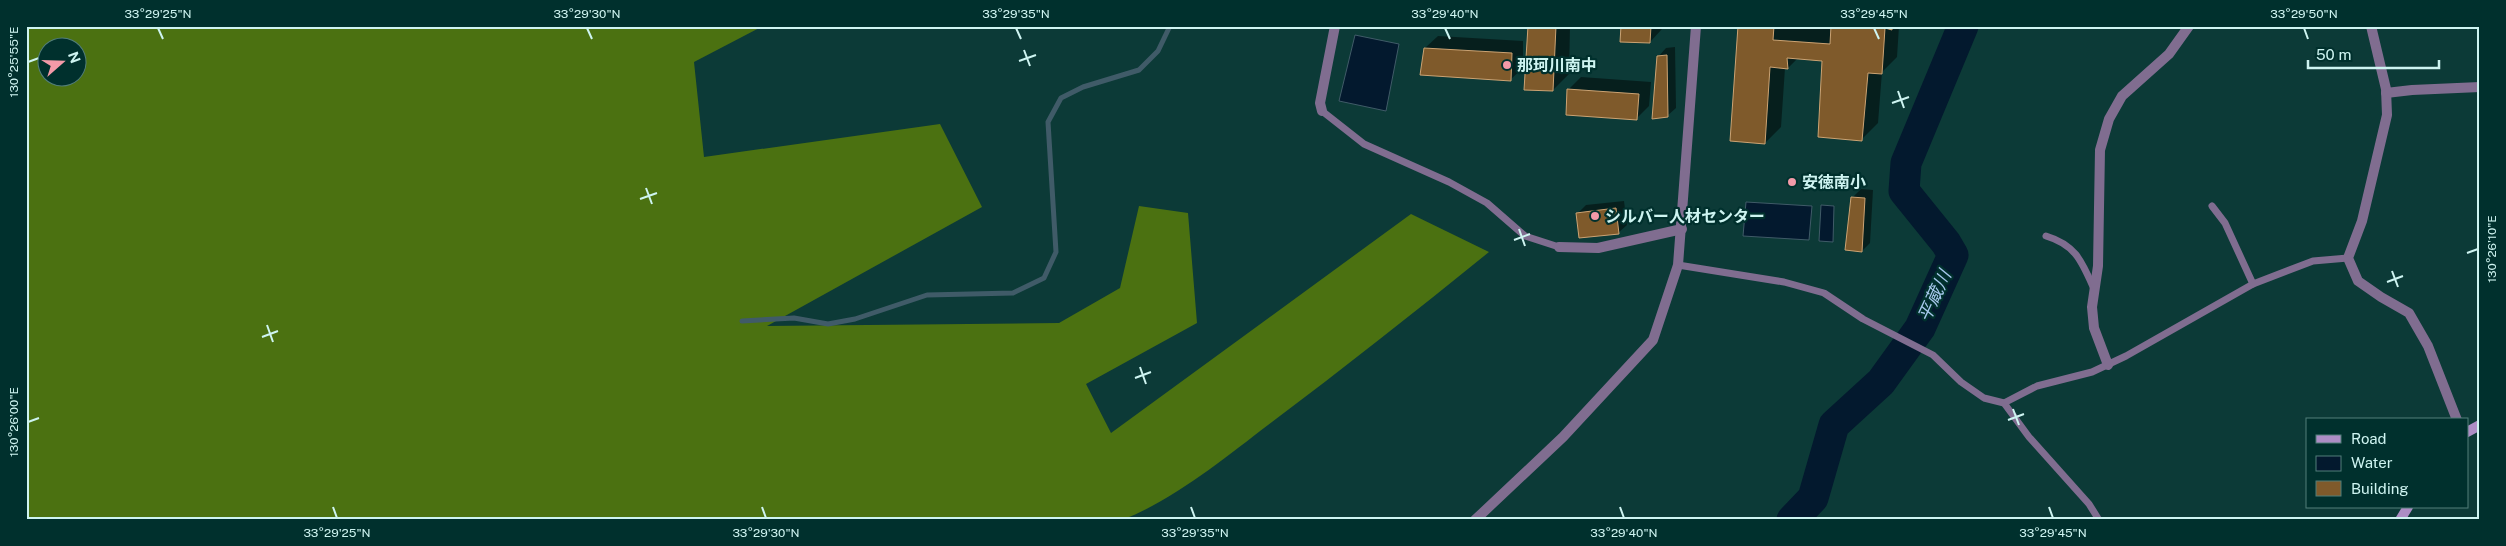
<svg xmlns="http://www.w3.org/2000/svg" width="2506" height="546" font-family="'Public Sans','Noto Sans JP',sans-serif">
	<rect width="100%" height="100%" fill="#0c3a37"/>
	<path fill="#4b7111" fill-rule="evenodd" d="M26 26H763L694 62 704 157 940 124 982 207 767 326 1059 323 1120 288 1139 206 1188 213 1197 323 1086 384 1111 433 1411 214 1489 252C1416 311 1343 369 1268 425 1225 458 1172 501 1122 520H26ZM48 48H78V78H48Z"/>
	<g fill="#03192e" stroke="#405b68">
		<path d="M1355 35 1399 44 1386 111 1339 101Z"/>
		<path d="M1746 202 1812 206 1809 240 1743 236Z"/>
		<path d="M1821 205 1834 206 1833 242 1819 241Z"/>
	</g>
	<g fill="#0007">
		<path d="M1529 26H1570L1569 74 1553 90Z"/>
		<path d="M1622 26H1662V29L1650 42Z"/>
		<path d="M1740 26H1899L1897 57 1882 72 1878 123 1862 139 1824 60 1798 58 1788 68H1785L1781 127 1765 143Z"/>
		<path d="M1438 36 1523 41V68L1510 80 1425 48Z"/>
		<path d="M1675 47 1676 108 1667 116 1658 57 1666 48Z"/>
		<path d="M1581 77 1651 82 1649 106 1636 119 1567 114 1569 89Z"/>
		<path d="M1861 189 1873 190 1870 243 1862 251 1852 198Z"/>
		<path d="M1624 201 1627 225 1618 233 1578 213 1586 205Z"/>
	</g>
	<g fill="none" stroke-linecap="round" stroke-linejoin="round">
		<path stroke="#405b68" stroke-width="5" d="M742 321 794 318 828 324 855 319 927 295 1013 293 1044 278 1056 252 1048 122 1061 98 1083 87 1139 70 1158 51 1170 26"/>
		<path stroke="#03192e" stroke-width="31" d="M1792 520 1813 498 1834 425 1881 382 1920 328 1953 255 1946 243 1904 191 1906 163 1963 26"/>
	</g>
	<g fill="#7f5a2b" stroke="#cca373">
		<path d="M1528 26H1556L1553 91 1524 90Z"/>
		<path d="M1621 26H1651L1650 43 1620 42Z"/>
		<path d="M1738 26H1774L1773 40 1830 44 1831 26H1892V30L1885 28 1882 74 1868 73 1862 141 1818 137 1822 61 1787 58 1788 69 1770 67 1765 144 1730 141Z"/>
		<path d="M1424 48 1512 53 1511 81 1420 75Z"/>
		<path d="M1667 55 1668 117 1652 119 1657 56Z"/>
		<path d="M1567 89 1639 94 1637 120 1566 115Z"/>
		<path d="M1851 197 1865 198 1862 252 1845 250Z"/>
		<path d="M1616 208 1619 234 1579 238 1576 213Z"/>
	</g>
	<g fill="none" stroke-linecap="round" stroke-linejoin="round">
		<g stroke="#806d90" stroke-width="7">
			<path d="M1322 111 1364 144 1449 182 1487 203 1525 236 1559 247"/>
			<path d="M2212 206 2225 223 2253 284"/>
			<path d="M2046 236C2076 245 2082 262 2094 289"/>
			<path d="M1678 265 1784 282 1824 293 1863 319 1933 355 1961 382 1984 398 2004 403 2029 437 2089 504 2099 520"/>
			<path d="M2004 403 2037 386 2092 372 2126 356 2253 284 2313 261 2348 258"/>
		</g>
		<g stroke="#806d90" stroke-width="10">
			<path d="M2371 26 2386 89 2387 115 2362 221 2348 258 2358 281 2381 297 2409 313 2428 346 2457 420"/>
			<path d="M2386 93 2412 90 2480 87"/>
			<path d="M1322 111 1320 103 1335 26"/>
			<path d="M1559 247 1598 248 1682 229"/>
			<path d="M2108 365 2094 328 2092 307 2098 266 2100 150 2109 119 2122 96 2169 54 2189 26"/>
		</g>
		<path stroke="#806d90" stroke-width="10" d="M1475 520 1563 437 1653 340 1678 265 1696 26"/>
		<g stroke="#ad8dc5" stroke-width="10">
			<path d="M2467 432 2480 425"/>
			<path d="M2400 520 2408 507"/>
		</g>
	</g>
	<path fill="none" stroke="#cef4f1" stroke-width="2" d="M158 28 163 39M587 28 592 39M1016 28 1021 39M1445 28 1450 39M1874 28 1879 39M2304 28 2308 39M1024 50 1030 66M1019 61 1036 55M28 62 39 58M1898 91 1904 108M1892 103 1909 97M646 188 652 204M640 199 657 193M1519 229 1525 246M1514 240 1530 234M2467 253 2478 249M2392 271 2398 287M2387 282 2403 276M267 325 273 342M262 337 278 331M1140 367 1146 384M1135 378 1151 372M2013 409 2019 425M2008 420 2024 414M28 422 39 418M333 507 337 518M762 507 766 518M1191 507 1195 518M1620 507 1624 518M2049 507 2053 518"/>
	<g fill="#f39aa8" stroke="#00302d" stroke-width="2">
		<circle cx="1507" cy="65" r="5"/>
		<circle cx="1792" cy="182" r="5"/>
		<circle cx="1595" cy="216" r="5"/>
	</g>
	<g text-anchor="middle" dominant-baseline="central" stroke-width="4.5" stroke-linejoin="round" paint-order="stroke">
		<g font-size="16" font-weight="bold" fill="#cef4f1" stroke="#00302d" text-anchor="start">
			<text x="1517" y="65">那珂川南中</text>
			<text x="1802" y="182">安徳南小</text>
			<text x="1605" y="216">シルバー人材センター</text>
		</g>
		<g font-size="18" font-style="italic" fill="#a6c8ec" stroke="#00302d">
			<text transform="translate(1934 296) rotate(-65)">平蔵川</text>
		</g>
	</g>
	<rect width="2506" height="546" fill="none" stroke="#00302d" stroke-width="55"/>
	<rect x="2306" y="418" width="162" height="90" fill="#00302d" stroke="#527e7b"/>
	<rect x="2316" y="435" width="25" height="8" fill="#ad8dc5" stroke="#527e7b"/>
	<text x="2351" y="444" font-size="15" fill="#cef4f1">Road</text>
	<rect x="2316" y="456" width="25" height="15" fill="#03192e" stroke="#527e7b"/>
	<text x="2351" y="468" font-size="15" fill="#cef4f1">Water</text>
	<rect x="2316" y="481" width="25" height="15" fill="#7f5a2b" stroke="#527e7b"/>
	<text x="2351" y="494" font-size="15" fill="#cef4f1">Building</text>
	<g transform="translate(62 62) rotate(70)"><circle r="24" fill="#00302d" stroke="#527e7b"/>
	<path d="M0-4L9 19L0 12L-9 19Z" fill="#f39aa8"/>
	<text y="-8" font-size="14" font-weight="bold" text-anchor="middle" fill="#cef4f1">N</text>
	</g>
	<path d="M2308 60v8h131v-8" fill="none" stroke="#cef4f1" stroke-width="2.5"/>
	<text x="2316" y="60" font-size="15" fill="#cef4f1" stroke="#00302d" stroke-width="4" paint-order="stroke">50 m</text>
	<rect x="28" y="28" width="2450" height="490" fill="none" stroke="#cef4f1" stroke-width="2"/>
	<g font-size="12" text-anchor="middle" fill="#cef4f1">
		<text x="158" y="18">33°29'25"N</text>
		<text x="587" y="18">33°29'30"N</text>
		<text x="1016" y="18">33°29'35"N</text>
		<text x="1445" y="18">33°29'40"N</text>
		<text x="1874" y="18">33°29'45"N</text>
		<text x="2304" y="18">33°29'50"N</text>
		<text transform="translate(14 62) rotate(-90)" y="4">130°25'55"E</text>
		<text transform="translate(2492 249) rotate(-90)" y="4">130°26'10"E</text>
		<text transform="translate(14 422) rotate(-90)" y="4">130°26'00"E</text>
		<text x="337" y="537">33°29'25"N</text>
		<text x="766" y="537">33°29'30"N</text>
		<text x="1195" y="537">33°29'35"N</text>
		<text x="1624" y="537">33°29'40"N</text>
		<text x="2053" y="537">33°29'45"N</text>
	</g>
</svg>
